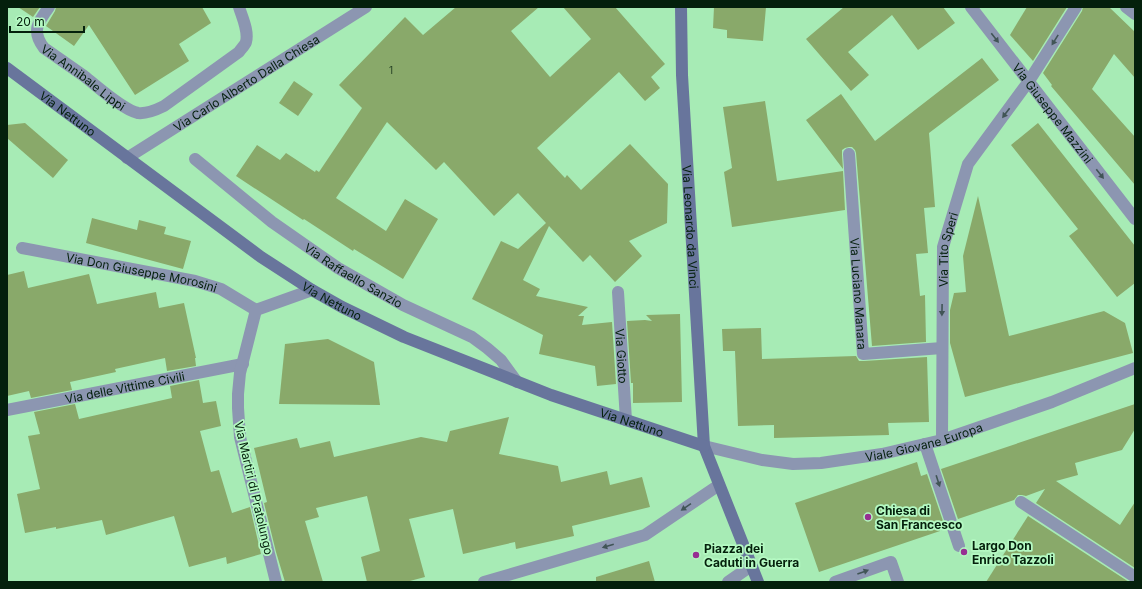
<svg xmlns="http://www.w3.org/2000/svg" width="1142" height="589" font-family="Inter,sans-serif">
	<rect width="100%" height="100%" fill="#a7ebb5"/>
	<g fill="#89a96a">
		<path d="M18 7H40L33 17Z"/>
		<path d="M56 7H202L211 23 179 44 189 61 135 95 89 25 74 46 46 26 55 11Z"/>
		<path d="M456 7H539L511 31 550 77 591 39 563 7H615L665 64 651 77 660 88 645 101 619 72 537 148 565 178 567 175 581 190 630 144 668 184 667 223 629 241 642 256 615 282 590 255 583 262 549 226 523 280 540 289 536 296 588 307 578 316H584L582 325 612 322 616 384 597 386 595 366 539 354 543 335 472 299 501 241 518 249 546 223 518 193 494 216 444 162 436 170 387 122 336 198 386 231 405 199 438 219 403 279 354 249 353 251 304 219 303 220 236 176 257 145 280 160 286 153 315 172 316 170 319 172 362 108 339 85 405 17 423 35Z"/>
		<path d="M714 7H766L763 41 727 38V30L713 28Z"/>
		<path d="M844 7H943L955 23 918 50 892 15 848 52 869 75 851 91 806 39Z"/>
		<path d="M1027 7H1067L1033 61 1010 35Z"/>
		<path d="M1083 7H1109L1135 32V78L1114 54 1092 89 1135 137V185L1051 86 1052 85 1043 73 1082 11Z"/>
		<path d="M982 58 999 80 929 133 935 207 924 208 928 253 916 254 920 296 925 295 926 342 872 346 856 153 855 150 852 147H849L845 148 842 150V155L843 169 806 120 841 94 875 141Z"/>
		<path d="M294 81 313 94 298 116 279 103Z"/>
		<path d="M765 101 777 181 843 171 845 210 732 227 724 172 732 168 723 107Z"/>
		<path d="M25 123 68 160 53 178 7 138V125Z"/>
		<path d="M1038 123 1135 246V283L1117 297 1069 236 1078 229 1011 145Z"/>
		<path d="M978 196 1009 336 1104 311 1125 323 1133 353 965 397 950 343V310L954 293 966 292 963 256Z"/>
		<path d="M92 218 137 230 139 220 166 227 164 234 191 241 183 269 86 243Z"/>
		<path d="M24 271 28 288 89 274 97 304 156 292 159 308 184 303 196 358H195L196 366 167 371 165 358 115 369 116 372 70 382 72 390 31 398 29 391 7 396V275Z"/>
		<path d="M680 314 682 402 633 403V383H631L627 321 645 320 652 321 646 315Z"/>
		<path d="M761 328 762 359 856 356 859 361H864L927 357 929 422 888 423 889 435 774 438V425L738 426 735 351H723L722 329Z"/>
		<path d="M328 339 374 362 380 405 279 404 285 344Z"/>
		<path d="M199 380 203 403 216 401 221 426 200 431 211 472 219 470 232 513 250 507 261 554 227 564 226 557 189 567 174 516 106 535 102 520 56 529V527L25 533 17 494 40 489 28 436 40 434 34 412 75 404 79 419 172 398 170 386Z"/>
		<path d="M1135 404V429L1122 450 1075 463 1078 475 1056 481 1120 525 1135 502V568L1036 503 1045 489 1026 496 1022 495H1018L1014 500 958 519 941 469Z"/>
		<path d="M509 417 499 454 558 466 561 482 607 471 610 485 642 477 650 507 572 526 574 536 516 549 515 542 463 554 453 509 409 519 425 577 406 582H367L361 557 380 551 367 496 316 508 319 517 305 521 323 582H285L276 552 264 503 267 502 254 448 297 438 300 448 330 441 334 457 421 437 447 442 450 431Z"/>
		<path d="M917 462 921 476 927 474 944 524 938 526 940 531 819 572 795 503Z"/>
		<path d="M1028 516 1129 582H986Z"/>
		<path d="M649 561 655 582H596V577Z"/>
	</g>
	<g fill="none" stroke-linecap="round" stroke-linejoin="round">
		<g stroke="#8c96b1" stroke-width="12">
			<path id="s1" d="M49 7C38 22 31 31 44 48 57 57 71 67 84 76 97 86 123 110 138 113 147 114 156 110 164 106L239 52C241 49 245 45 246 42 249 31 242 17 239 7"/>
			<path id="s2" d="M971 7 1135 219"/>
			<path d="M1126 7 1135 14"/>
			<path id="s3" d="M849 154 863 354 942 348"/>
			<path id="s4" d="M127 158 366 7"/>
			<path id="s5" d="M195 159 272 222 338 268 403 305 472 337 487 348 501 360 517 382"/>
			<path id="s6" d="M22 248 195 281 221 289 256 310"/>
			<path id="s7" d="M618 292 626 420"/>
			<path id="s8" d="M7 410 243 364"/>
			<path id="s9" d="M942 440 943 247 968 164 1029 81 1076 7"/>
			<path d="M925 444 959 546"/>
			<path id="s10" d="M704 446 762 460 793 464 821 463 882 454 942 440 1052 402 1135 368"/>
			<path d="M1021 502 1135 577"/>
			<path d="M276 582 240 437 238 408V394L240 373 256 310 312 290"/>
			<path d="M484 582 645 535 719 485"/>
			<path d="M728 582 751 566"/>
			<path d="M835 582 891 562 898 582"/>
		</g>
		<g stroke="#68759c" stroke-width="12">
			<path id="s11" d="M681 7 682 75 704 446 758 582"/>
			<path id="s12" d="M7 68 261 257 312 290 342 307 404 337 551 395 704 446"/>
		</g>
	</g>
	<defs><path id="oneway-solid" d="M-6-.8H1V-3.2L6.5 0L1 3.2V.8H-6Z"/></defs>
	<g fill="#415556">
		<use href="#oneway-solid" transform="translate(995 38) rotate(52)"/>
		<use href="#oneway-solid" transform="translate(1055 40) rotate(122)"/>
		<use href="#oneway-solid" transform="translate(1006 113) rotate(127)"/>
		<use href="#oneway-solid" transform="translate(1100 174) rotate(52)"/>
		<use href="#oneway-solid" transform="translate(942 310) rotate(91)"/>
		<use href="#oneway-solid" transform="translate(938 481) rotate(72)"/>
		<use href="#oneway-solid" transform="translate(686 507) rotate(146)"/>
		<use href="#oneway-solid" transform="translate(608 546) rotate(164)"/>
		<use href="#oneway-solid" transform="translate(863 572) rotate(-20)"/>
	</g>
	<g fill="#972e92" stroke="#b4f9c2" stroke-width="1.5">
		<circle cx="868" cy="517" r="4"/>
		<circle cx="964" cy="552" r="4"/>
		<circle cx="696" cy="555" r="4"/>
	</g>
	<g text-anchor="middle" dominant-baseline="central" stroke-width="3.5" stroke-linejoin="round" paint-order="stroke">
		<g font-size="10" fill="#254224">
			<text x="391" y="70">1</text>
		</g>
		<g font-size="12" fill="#04200c" stroke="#b4f9c2">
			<text stroke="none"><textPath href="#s1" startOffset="95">Via Annibale Lippi</textPath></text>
			<text stroke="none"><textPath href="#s4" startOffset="141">Via Carlo Alberto Dalla Chiesa</textPath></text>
			<text stroke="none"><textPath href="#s12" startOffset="76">Via Nettuno</textPath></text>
			<text stroke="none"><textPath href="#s2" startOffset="134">Via Giuseppe Mazzini</textPath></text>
			<text stroke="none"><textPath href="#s11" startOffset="220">Via Leonardo da Vinci</textPath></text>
			<text stroke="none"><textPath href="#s9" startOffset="191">Via Tito Speri</textPath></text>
			<text stroke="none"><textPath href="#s6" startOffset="122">Via Don Giuseppe Morosini</textPath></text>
			<text stroke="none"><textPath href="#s5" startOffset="197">Via Raffaello Sanzio</textPath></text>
			<text stroke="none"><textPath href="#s3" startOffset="140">Via Luciano Manara</textPath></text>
			<text stroke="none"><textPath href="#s12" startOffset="400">Via Nettuno</textPath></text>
			<text stroke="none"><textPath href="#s7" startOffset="64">Via Giotto</textPath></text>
			<text stroke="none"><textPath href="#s8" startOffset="120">Via delle Vittime Civili</textPath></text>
			<text stroke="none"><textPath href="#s12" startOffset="724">Via Nettuno</textPath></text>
			<text stroke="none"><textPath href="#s10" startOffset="224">Viale Giovane Europa</textPath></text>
			<text transform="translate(254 488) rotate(77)">Via Martiri di Pratolungo</text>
		</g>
		<g font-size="12" font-weight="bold" fill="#04200c" stroke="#b4f9c2" text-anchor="start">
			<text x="876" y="510">Chiesa di<tspan x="876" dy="14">San Francesco</tspan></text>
			<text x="972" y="545">Largo Don<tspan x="972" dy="14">Enrico Tazzoli</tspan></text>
			<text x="704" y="548">Piazza dei<tspan x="704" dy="14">Caduti in Guerra</tspan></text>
		</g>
	</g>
	<rect width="1142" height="589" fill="none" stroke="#04200c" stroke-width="16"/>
	<path d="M10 26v6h74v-6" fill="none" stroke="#04200c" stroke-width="2"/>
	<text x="16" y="26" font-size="12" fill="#04200c" stroke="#b4f9c2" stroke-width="3" paint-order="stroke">20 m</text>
</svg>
